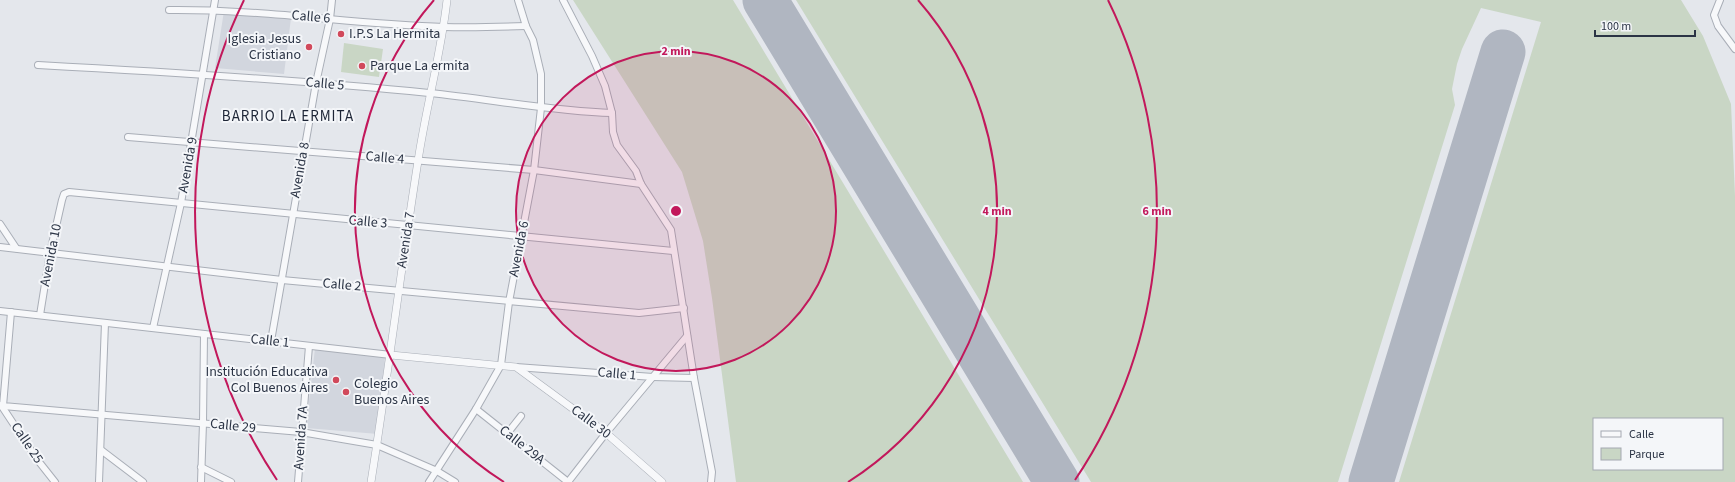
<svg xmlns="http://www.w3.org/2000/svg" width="1735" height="482" font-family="'Source Sans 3',sans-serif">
	<rect width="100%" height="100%" fill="#e4e7ec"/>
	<g fill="#d2d6de">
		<path d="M224 11 291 18 284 74 215 68Z"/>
		<path d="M315 348 385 357 378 434 306 428Z"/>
	</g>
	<g fill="#c9d6c5" fill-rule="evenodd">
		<path d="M573 0H733L1023 482H736L712 298 703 241 682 172Z"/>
		<path d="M796 0H1681L1703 36 1731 104 1735 196V482H1399L1541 22 1481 8 1462 49 1457 64 1452 89 1455 105 1338 482H1091ZM1594 419H1722V469H1594Z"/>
		<path d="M344 43 383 49 379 77 341 72Z"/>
	</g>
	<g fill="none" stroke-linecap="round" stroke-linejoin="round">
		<g stroke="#b0b6c1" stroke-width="45">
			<path d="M765 0 1057 482"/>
			<path d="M1371 482 1503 52"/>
		</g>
		<defs>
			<g id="minor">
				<path d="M563 0 592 56 605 86 612 113 613 132 617 145 636 171 641 184 671 230 694 378 712 472 711 482"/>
				<path d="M1720 0 1714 15 1718 26 1735 49"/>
				<path d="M169 10C261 9 352 24 444 27 472 28 499 27 526 26"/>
				<path d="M38 65C168 72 299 80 429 93 490 99 550 111 612 113"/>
				<path d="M128 137 534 170 641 184"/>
				<path d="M0 224 16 248"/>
				<path d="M0 247 282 280 639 313 684 308"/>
				<path d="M0 311 391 355"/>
				<path d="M11 312 3 406 301 432 377 445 437 471 455 482"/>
				<path d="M40 315 50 253 62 200 64 194 69 192 673 251"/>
				<path d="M153 328 181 203 215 0"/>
				<path d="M271 341 316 83 330 19 332 0"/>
				<path d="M516 367 653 377 694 378"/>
				<path d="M1 405 36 458 55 482"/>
				<path d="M476 409 568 482"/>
				<path d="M507 434 521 416"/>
				<path d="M101 450 143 482"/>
				<path d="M201 467 231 482"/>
				<path d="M99 482 105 323"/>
				<path d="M201 482 203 423 204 334"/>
				<path d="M298 482 309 346"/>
				<path d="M429 482 476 409 501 365 509 302 534 170 541 108V74L533 40 526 26 518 0"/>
				<path d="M568 482 606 433 687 336"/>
			</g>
			<g id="tertiary">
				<path d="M391 355 516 367 606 433 662 482"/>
				<path d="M371 482C388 375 401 268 418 161 426 107 441 54 447 0"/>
			</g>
		</defs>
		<use href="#minor" stroke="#a9aeb7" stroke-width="8"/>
		<use href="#tertiary" stroke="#a9aeb7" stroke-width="8"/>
		<use href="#minor" stroke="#f7f8fa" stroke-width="6"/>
		<use href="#tertiary" stroke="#f7f8fa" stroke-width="7"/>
	</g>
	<circle cx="676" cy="211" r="160" fill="#c2185b" fill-opacity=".12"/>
	<g fill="none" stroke="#c2185b" stroke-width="2">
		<circle cx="676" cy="211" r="160"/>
		<path d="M504 482A321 321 0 0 1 434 0M918 0A321 321 0 0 1 848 482"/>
		<path d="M277 480A481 481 0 0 1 244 0M1108 0A481 481 0 0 1 1075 480"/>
	</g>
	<g fill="#d1495b" stroke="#f4f6f9" stroke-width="1.5">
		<circle cx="341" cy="34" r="4"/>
		<circle cx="309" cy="47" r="4"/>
		<circle cx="362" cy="66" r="4"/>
		<circle cx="336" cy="380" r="4"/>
		<circle cx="346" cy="392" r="4"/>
	</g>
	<g text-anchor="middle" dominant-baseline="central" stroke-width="4" stroke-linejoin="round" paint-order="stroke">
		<g font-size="14" fill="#2b3445" stroke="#f4f6f9">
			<text transform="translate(311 17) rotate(5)">Calle 6</text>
			<text transform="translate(325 84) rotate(5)">Calle 5</text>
			<text transform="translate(385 158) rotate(5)">Calle 4</text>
			<text transform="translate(188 165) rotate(-80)">Avenida 9</text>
			<text transform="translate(300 170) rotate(-80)">Avenida 8</text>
			<text transform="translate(368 222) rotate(5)">Calle 3</text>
			<text transform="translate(406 240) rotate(-81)">Avenida 7</text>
			<text transform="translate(519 249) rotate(-79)">Avenida 6</text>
			<text transform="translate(51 255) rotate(-79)">Avenida 10</text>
			<text transform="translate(342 285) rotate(5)">Calle 2</text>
			<text transform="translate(270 341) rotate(6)">Calle 1</text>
			<text transform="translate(617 374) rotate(5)">Calle 1</text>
			<text transform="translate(591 422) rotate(37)">Calle 30</text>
			<text transform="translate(233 426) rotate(6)">Calle 29</text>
			<text transform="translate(301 438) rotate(-86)">Avenida 7A</text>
			<text transform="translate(27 443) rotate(56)">Calle 25</text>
			<text transform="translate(522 445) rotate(38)">Calle 29A</text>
		</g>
		<g font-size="14" fill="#2b3445" stroke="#f4f6f9" text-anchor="start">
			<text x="349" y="34">I.P.S La Hermita</text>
			<text x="301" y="39" text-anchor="end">Iglesia Jesus<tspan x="301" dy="16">Cristiano</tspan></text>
			<text x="370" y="66">Parque La ermita</text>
			<text x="328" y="372" text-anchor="end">Institución Educativa<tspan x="328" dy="16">Col Buenos Aires</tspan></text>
			<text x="354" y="384">Colegio<tspan x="354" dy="16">Buenos Aires</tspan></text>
		</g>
		<g font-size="15" letter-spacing="1" fill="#1d2536" stroke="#f4f6f9">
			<text x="288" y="116">BARRIO LA ERMITA</text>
		</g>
	</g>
	<circle cx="676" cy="211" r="6" fill="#c2185b" stroke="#f4f6f9" stroke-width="2"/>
	<g font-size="12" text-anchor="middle" font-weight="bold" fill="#c2185b" stroke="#f4f6f9" stroke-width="4" stroke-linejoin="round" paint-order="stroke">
		<text x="676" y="55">2 min</text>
		<text x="997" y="215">4 min</text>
		<text x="1157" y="215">6 min</text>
	</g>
	<rect x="1593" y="418" width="130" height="52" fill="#f4f6f9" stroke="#a4a8b1"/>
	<rect x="1601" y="431" width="20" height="6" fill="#f7f8fa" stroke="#a4a8b1"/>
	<text x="1629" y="438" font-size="12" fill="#2b3445">Calle</text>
	<rect x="1601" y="448" width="20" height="12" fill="#c9d6c5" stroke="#a4a8b1"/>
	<text x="1629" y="458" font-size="12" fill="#2b3445">Parque</text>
	<path d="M1595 30v6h100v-6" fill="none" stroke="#2b3445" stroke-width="2"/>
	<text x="1601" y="30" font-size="12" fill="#2b3445" stroke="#f4f6f9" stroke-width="3" paint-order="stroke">100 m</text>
</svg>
